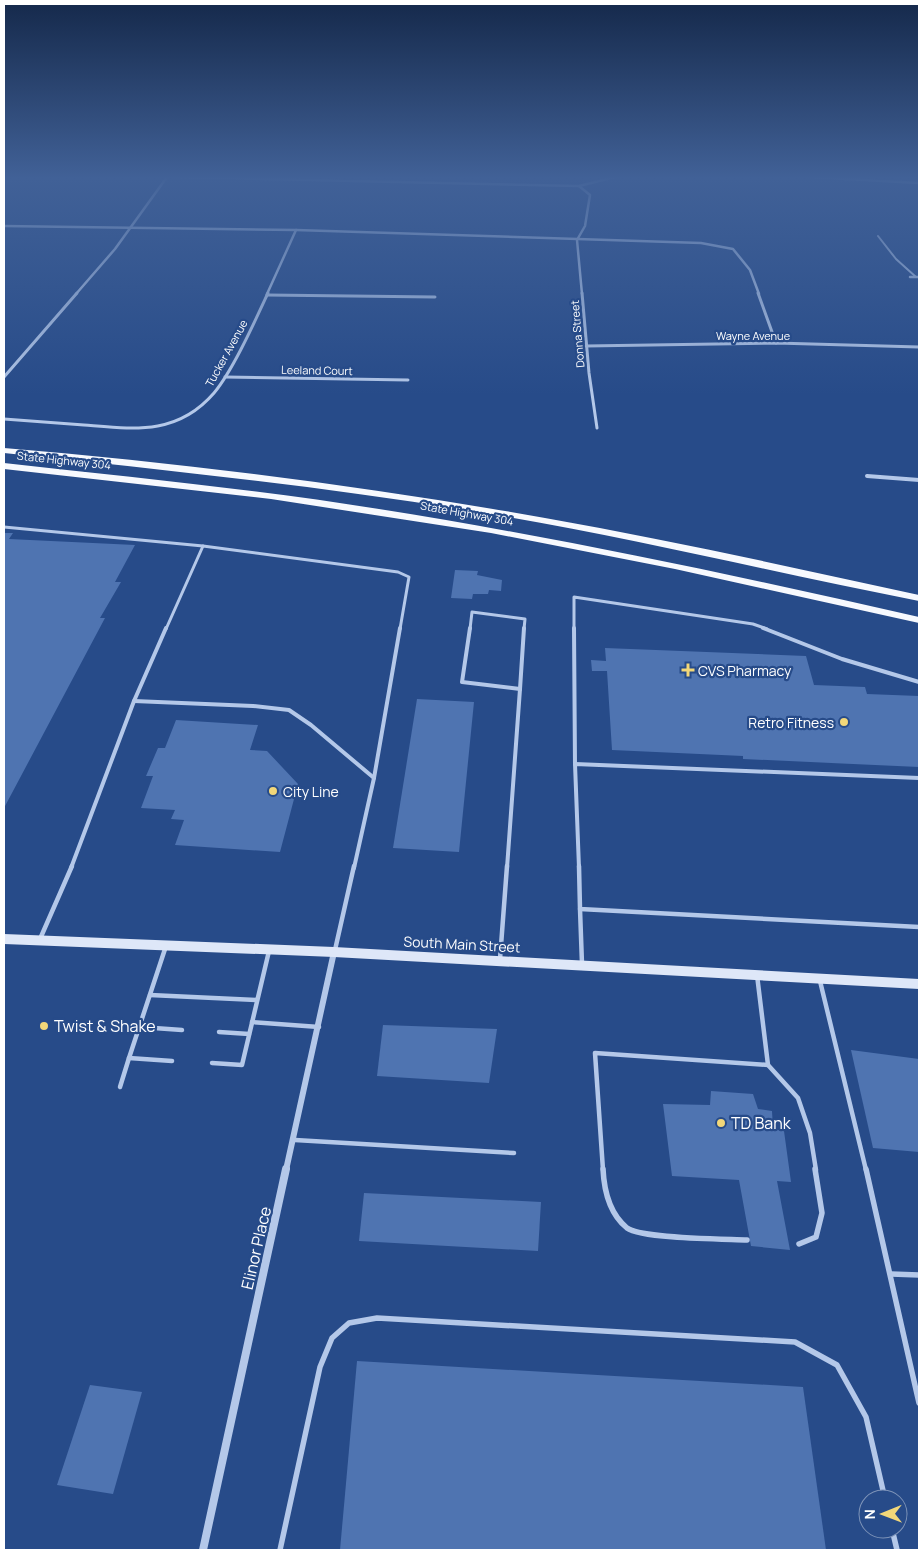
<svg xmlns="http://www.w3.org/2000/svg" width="923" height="1554" font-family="Manrope,sans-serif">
	<rect width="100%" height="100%" fill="#274b89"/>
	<g fill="#4f74b1">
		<path d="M4 533H13L9 539 135 545 115 582H121L100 618H105L4 808Z"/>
		<path d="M455 570 478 571 477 575 502 580 501 591 489 590 488 594H473L472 599 451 598Z"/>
		<path d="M605 648 806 656 814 685 865 687 867 694 919 696V767L743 759V756L612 750 607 671H592L591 660 606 661Z"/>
		<path d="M417 699 474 702 459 852 393 848Z"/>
		<path d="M176 720 258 725 250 750 267 751 298 784 280 852 175 845 184 820 171 819 175 810 141 808 153 776H146L158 748H165Z"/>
		<path d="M383 1025 497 1029 489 1083 377 1076Z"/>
		<path d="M851 1050 919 1059V1152L873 1148Z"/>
		<path d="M711 1091 753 1094 758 1109 772 1111 773 1129 784 1131 791 1182 777 1181 790 1250 751 1246 739 1180 672 1176 663 1104 710 1105Z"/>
		<path d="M364 1193 541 1202 538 1251 359 1241Z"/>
		<path d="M357 1361 803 1387 826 1550H340Z"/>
		<path d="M90 1385 142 1392 113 1494 57 1485Z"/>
	</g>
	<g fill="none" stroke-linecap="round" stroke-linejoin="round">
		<path stroke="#b4c8e9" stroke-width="2" d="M878 236 896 259 916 277"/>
		<g stroke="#b4c8e9" stroke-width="3">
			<path d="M4 527 203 546"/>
			<path d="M166 629 203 546 398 572 409 577 400 629"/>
			<path d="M470 629 472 612 525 619 524 629"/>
			<path d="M574 629V597L753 624 767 629"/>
		</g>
		<g stroke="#b4c8e9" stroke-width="4">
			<path d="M470 628 462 682 520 689"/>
			<path d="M574 628 575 764"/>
			<path d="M763 628 842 659 919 682"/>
			<path d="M520 689 524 628"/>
			<path d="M134 701 253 706 289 710 311 725 374 778"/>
			<path d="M71 868 134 701 166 628"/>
			<path d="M354 868 374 778 400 628"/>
			<path d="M507 868 520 689"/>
			<path d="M579 868 575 764 919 778"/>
		</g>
		<g stroke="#b4c8e9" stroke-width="4.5">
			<path d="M579 866 580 909 919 927"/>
			<path d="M580 909 582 964"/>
			<path d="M40 939 72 866"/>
			<path d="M166 946 129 1058 172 1061"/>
			<path d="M335 950 354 866"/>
			<path d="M500 959 507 866"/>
			<path d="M757 975 768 1065 798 1098 810 1133 816 1170"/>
			<path d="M820 981 866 1170"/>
			<path d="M150 995 257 1000"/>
			<path d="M252 1022 319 1027"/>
			<path d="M140 1027 182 1030"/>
			<path d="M219 1032 249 1034"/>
			<path d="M212 1063 242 1065 269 951"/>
			<path d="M120 1087 129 1058"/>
			<path d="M295 1140 514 1153"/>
			<path d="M603 1170 595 1053 768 1065"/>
		</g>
		<g stroke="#b4c8e9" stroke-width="5.5">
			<path d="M603 1169C604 1190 610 1214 627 1228 642 1239 725 1239 747 1240"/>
			<path d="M866 1169 919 1403"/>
			<path d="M799 1244 816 1237 822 1213 815 1169"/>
			<path d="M891 1274 919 1275"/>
			<path d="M892 1529 897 1550"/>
			<path d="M280 1550 320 1367 332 1338 349 1323 377 1318 795 1342 837 1365 866 1417 885 1499"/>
		</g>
		<g stroke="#b4c8e9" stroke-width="2.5">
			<path d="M176 177 579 186 615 177"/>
			<path d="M809 177 919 183"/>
			<path d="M579 186 590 195 585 226 577 240 582 294"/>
			<path d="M4 226 296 230 701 243 733 249 750 270 759 294"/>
			<path d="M910 277H919"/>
			<path d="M76 294 115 249 167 177"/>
			<path d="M267 294 296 230"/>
		</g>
		<g stroke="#b4c8e9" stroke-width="3">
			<path d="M582 293 589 373 597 428"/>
			<path d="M758 293 776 343"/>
			<path d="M267 295 435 297"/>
			<path d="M586 346 776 343 919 347"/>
			<path d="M4 377 77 293"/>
			<path d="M225 377 408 380"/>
			<path d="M4 419C31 421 57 423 84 425 133 429 177 436 214 393 233 370 255 321 268 293"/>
		</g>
		<path stroke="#b4c8e9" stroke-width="4" d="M867 476 919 480"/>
		<path stroke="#b4c8e9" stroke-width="6" d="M286 1170 334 952"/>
		<path stroke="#b4c8e9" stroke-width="8" d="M203 1550 286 1169"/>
		<path fill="#dee7f8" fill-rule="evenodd" d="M4 934 334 947 919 979V989L334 957 4 944Z"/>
		<g fill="#f7f9fe" fill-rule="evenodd">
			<path d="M4 448C184 463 366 486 545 518 670 540 795 568 919 595V601C776 573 634 538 490 514 329 487 166 470 4 453Z"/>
			<path d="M4 463C129 477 255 489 379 509 561 538 740 576 919 617V623L675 569 491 533 271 499 4 469Z"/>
		</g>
	</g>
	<linearGradient id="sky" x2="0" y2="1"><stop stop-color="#15294b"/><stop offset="0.45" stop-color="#416197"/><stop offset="1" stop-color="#416197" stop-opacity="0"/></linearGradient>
	<rect width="923" height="395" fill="url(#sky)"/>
	<g fill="#f2d779" stroke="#274b89" stroke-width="2">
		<path d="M685.5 662.5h5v5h5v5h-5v5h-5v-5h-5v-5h5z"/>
		<circle cx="844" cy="722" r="5"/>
		<circle cx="273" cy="791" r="5"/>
		<circle cx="44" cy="1026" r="5"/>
		<circle cx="721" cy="1123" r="5"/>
	</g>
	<g text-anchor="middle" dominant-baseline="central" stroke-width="4.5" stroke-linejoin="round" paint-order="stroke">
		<g font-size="11" fill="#fff" stroke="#274b89">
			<text transform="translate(577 334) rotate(-95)">Donna Street</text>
			<text x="753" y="335">Wayne Avenue</text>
			<text transform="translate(226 353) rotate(-61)">Tucker Avenue</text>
			<text transform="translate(317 370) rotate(1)">Leeland Court</text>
			<text transform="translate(64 460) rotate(6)">State Highway 304</text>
			<text transform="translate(467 513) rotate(10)">State Highway 304</text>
		</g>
		<g font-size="14" fill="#fff" stroke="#274b89" text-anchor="start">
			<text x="698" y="670">CVS Pharmacy</text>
			<text x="834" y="722" text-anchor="end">Retro Fitness</text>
			<text x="283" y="791">City Line</text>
		</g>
		<g font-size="14" fill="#fff" stroke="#274b89">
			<text transform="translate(462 944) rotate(3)">South Main Street</text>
		</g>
		<g font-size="16" fill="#fff" stroke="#274b89" text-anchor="start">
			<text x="54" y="1026">Twist &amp; Shake</text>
			<text x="731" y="1123">TD Bank</text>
		</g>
		<g font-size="16" fill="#fff" stroke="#274b89">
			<text transform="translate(256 1248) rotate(-77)">Elinor Place</text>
		</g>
	</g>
	<rect width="923" height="1554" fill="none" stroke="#ffffff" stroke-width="10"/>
	<g transform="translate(883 1514) rotate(269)"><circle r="24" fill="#274b89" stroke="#7d93b8"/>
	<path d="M0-4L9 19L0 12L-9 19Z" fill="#f2d779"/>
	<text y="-8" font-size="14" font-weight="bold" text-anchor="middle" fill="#ffffff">N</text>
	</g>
</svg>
